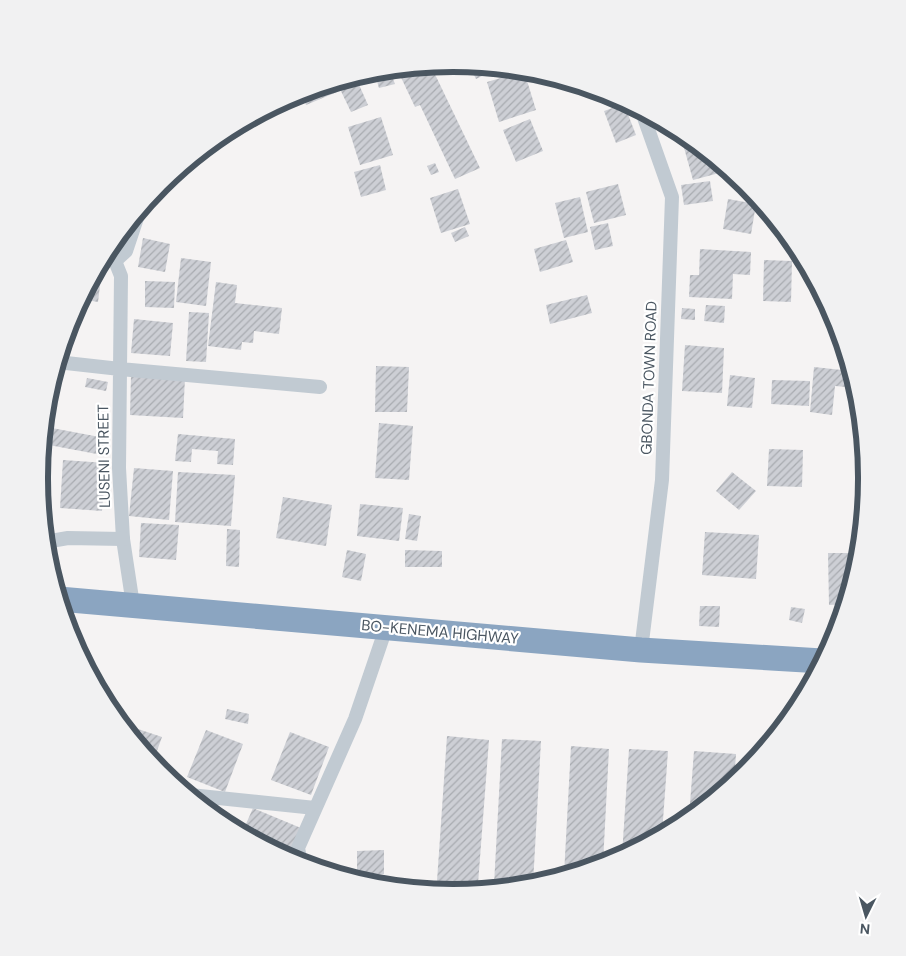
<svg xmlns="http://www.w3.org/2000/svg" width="906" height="956" font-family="'DM Sans',sans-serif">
	<defs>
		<pattern id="building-hatch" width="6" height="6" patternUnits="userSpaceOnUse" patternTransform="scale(1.25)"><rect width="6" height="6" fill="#cdcfd5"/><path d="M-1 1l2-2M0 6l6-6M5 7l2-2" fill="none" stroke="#a8abb0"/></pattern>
	</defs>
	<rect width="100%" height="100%" fill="#f5f3f3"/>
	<g fill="url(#building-hatch)">
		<path d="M469 65 499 68 476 79Z"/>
		<path d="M431 66 480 168 455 179 420 105 415 107 397 69Z"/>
		<path d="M524 71 536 110 499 122 487 82Z"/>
		<path d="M391 73 395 84 379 88 376 78Z"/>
		<path d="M357 80 368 105 351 112 339 87Z"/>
		<path d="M334 83 337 92 306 105 301 93Z"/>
		<path d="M582 86 584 87 597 91 586 96Z"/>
		<path d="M624 104 636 135 616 143 604 111Z"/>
		<path d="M381 117 393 155 360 165 348 127Z"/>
		<path d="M530 119 543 151 516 162 503 130Z"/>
		<path d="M686 136 721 165 723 172 693 180 681 137Z"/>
		<path d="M435 163 439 172 431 175 427 166Z"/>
		<path d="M380 165 386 190 361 197 354 172Z"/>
		<path d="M710 181 713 201 684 205 681 185Z"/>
		<path d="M618 184 626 215 594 223 586 192Z"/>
		<path d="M458 189 470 224 441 233 430 198Z"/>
		<path d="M580 197 588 232 564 238 555 203Z"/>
		<path d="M728 199 756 204 751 234 723 229Z"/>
		<path d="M608 223 613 246 595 250 590 227Z"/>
		<path d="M465 227 469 236 455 242 451 233Z"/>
		<path d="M143 238 170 244 165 272 138 267Z"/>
		<path d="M566 240 573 262 540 272 534 249Z"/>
		<path d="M700 249 751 252 750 275 733 274 732 299 689 297 690 275H699Z"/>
		<path d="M181 258 211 262 206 306 176 302Z"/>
		<path d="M764 260 792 261 791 302 763 301Z"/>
		<path d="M98 268 102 269 98 302 81 299Z"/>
		<path d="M145 281 175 282 174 308 145 307Z"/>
		<path d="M216 282 237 285 235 303 282 308 279 334 254 331 253 343 242 342 241 350 208 346Z"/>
		<path d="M587 295 592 313 550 324 546 305Z"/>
		<path d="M706 305 725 306 724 323 704 321Z"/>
		<path d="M682 308 695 309V320L681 319Z"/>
		<path d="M189 312 209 313 206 362 186 361Z"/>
		<path d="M134 319 173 323 170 356 131 353Z"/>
		<path d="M685 345 724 348 722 393 682 391Z"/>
		<path d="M376 366 409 367 407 412H375Z"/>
		<path d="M814 367 851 371 857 388 835 386 832 415 810 412Z"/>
		<path d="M730 375 755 378 752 408 727 406Z"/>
		<path d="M131 376 185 378 183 418 130 415Z"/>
		<path d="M87 378 108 382 106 391 85 387Z"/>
		<path d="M772 380 810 381 809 406 771 404Z"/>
		<path d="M379 423 413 426 409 480 375 478Z"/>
		<path d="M52 428 105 438 102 455 49 445Z"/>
		<path d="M178 434 235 439 233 465 217 464 218 451 192 449 191 462 175 461Z"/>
		<path d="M769 449 803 450 802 487 767 486Z"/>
		<path d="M63 460 106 463 102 511 60 508Z"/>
		<path d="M134 468 173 471 169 520 129 516Z"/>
		<path d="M178 472 235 475 231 526 175 522Z"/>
		<path d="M732 472 756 491 739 510 716 491Z"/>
		<path d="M283 497 332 505 326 546 276 538Z"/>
		<path d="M360 504 403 508 399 541 357 536Z"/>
		<path d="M409 514 421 516 417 541 405 539Z"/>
		<path d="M48 521 49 536H44L43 522Z"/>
		<path d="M141 523 179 525 176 560 139 557Z"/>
		<path d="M227 529 240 530 239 567 226 566Z"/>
		<path d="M705 532 759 535 756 579 702 575Z"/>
		<path d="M347 550 366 554 361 581 342 577Z"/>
		<path d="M405 550 442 551V567H405Z"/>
		<path d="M828 553H860L845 604 829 605Z"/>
		<path d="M700 606H720L719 627 699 626Z"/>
		<path d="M791 607 805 609 802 623 789 620Z"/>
		<path d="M227 709 249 714 248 724 225 719Z"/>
		<path d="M120 723 162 737 153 762Z"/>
		<path d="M206 730 243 744 225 792 187 777Z"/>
		<path d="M290 732 329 747 311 795 271 780Z"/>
		<path d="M447 736 489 740 478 884 437 881Z"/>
		<path d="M502 739 541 741 533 884 513 886 494 885Z"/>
		<path d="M571 746 609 749 603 863 564 875Z"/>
		<path d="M629 749 668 751 662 834 622 855Z"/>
		<path d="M694 751 736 754 734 781 689 817Z"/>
		<path d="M253 808 301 828 288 857 242 833Z"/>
		<path d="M384 850V874H357V851Z"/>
	</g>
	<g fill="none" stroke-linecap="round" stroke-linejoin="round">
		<g stroke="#c1cad2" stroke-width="14">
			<path d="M211 144 244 122"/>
			<path d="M104 256 115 261 121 276 120 369 320 387"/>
			<path d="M115 261 126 251 140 209"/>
			<path d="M57 362 120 369 119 468 123 539 133 605"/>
			<path d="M45 542 68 538 123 539"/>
			<path d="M641 650 662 480 672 197 642 112"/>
			<path d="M190 795 315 808"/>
			<path d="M301 863 298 848 355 719 386 628"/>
		</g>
		<path stroke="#8ba5c1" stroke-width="25" d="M59 599 641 650 822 661"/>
	</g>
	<g text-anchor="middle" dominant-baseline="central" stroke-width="4.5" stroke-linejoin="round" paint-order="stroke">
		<g font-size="15" fill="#4a5661" stroke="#fff">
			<text transform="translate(649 378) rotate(-88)">GBONDA TOWN ROAD</text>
			<text transform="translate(104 456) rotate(-91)">LUSENI STREET</text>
			<text transform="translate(440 632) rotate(5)">BO-KENEMA HIGHWAY</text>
		</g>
	</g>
	<path d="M0 0H906V956H0ZM453 72H453A405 405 0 0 1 858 477V479A405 405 0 0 1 453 884H453A405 405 0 0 1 48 479V477A405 405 0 0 1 453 72Z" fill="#f1f1f2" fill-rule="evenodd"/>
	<path fill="none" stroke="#4a5661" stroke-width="6" d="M453 72H453A405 405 0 0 1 858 477V479A405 405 0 0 1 453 884H453A405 405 0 0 1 48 479V477A405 405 0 0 1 453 72Z"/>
	<g transform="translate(866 916) rotate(185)" stroke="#ffffff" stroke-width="4" paint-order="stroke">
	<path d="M0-4L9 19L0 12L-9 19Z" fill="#4a5661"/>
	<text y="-8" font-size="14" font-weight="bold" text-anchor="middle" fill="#4a5661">N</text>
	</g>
</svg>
